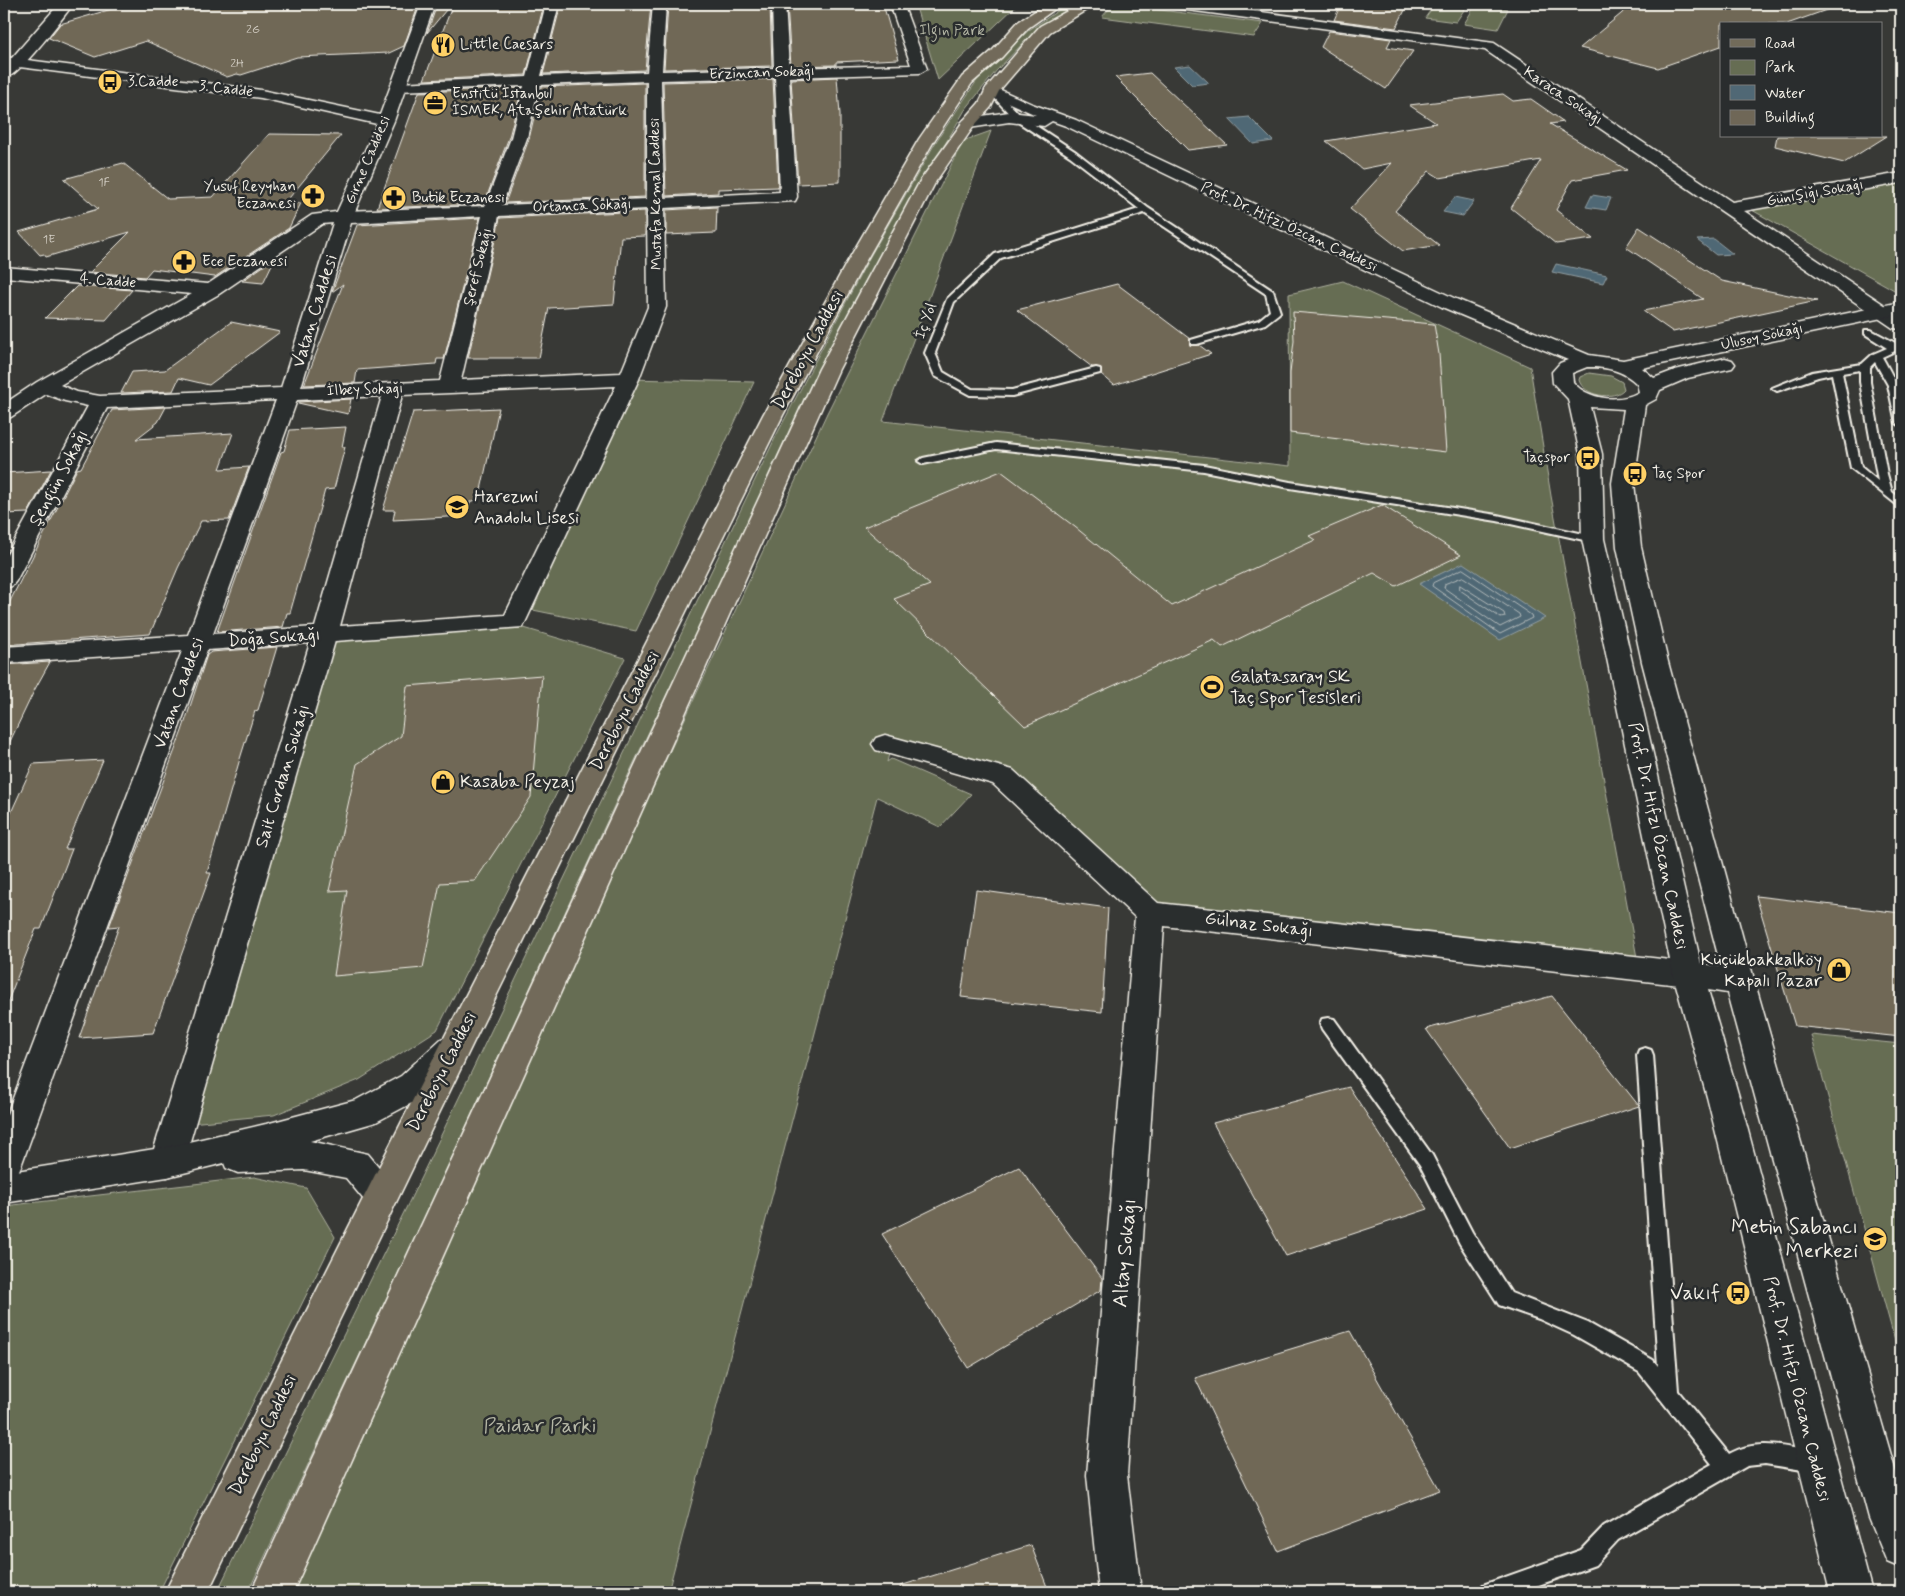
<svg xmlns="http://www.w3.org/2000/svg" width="1905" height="1596" font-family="Mynerve,sans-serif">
	<rect width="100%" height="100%" fill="#383936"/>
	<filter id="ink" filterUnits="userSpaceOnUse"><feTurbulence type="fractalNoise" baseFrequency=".02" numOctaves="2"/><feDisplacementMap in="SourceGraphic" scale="10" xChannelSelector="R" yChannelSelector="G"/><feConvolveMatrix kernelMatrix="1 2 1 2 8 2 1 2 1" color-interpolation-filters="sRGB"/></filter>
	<g filter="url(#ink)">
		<g fill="#666d53" stroke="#adaf9e">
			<path d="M915 4H1018L938 80Z"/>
			<path d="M1068 4H1075L1036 30 997 70 965 110 863 285 632 767 420 1227 248 1592H217L411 1198 777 434 868 260 937 140 978 79 1029 30Z"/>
			<path d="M1113 4 1263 23 1254 37 1102 17Z"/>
			<path d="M1435 4H1468L1456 22 1425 18Z"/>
			<path d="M1476 4 1508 9 1498 29 1464 24Z"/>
			<path d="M991 131 883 421 1290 466 1289 294 1343 281 1530 367 1551 496 1638 963 1163 908 1014 773 892 741 887 762 891 759 971 794 940 827 877 797 668 1592H279L827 413 963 141Z"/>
			<path d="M1901 179V290L1896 291 1743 205Z"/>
			<path d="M1589 373 1611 376 1622 382 1624 389C1614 401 1583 396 1579 380L1580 377Z"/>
			<path d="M629 379 754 382 636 631 533 610Z"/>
			<path d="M524 628 625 658 437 1030 359 1080 274 1115 190 1123 325 634Z"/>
			<path d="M1811 1035 1901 1044V1363Z"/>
			<path d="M254 1177 306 1188 335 1237 159 1592H4V1206Z"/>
		</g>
		<g fill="#506875" stroke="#929fa3">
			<path d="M1190 65 1209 83 1192 85 1174 67Z"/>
			<path d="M1249 117 1273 141 1253 144 1229 119Z"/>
			<path d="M1592 195 1611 198 1606 210 1586 207Z"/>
			<path d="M1455 197 1474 201 1463 216 1443 212Z"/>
			<path d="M1714 239 1733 254 1716 255 1697 240Z"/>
			<path d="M1556 264 1607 275 1603 283 1552 272Z"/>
			<path d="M1463 563 1545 618 1500 640 1419 584Z"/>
		</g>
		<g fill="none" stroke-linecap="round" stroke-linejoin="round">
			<g stroke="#b2baba" stroke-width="1">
				<path d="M1463 569 1531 615 1532 618 1500 634 1432 586 1433 583Z"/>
				<path d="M1463 577 1519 614 1520 617 1500 627 1444 588 1445 584Z"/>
				<path d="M1460 585 1504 613 1505 617 1501 618 1460 590Z"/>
			</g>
		</g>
		<g fill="#6f6757" stroke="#f4f1e8">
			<path d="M129 4H419L404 46 389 53 297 57 241 75 237 74 227 77 146 41 95 57 49 38 60 24Z"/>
			<path d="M437 4H451L427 33 437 5Z"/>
			<path d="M453 4H544L526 75 424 80Z"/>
			<path d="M561 4H651L645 70 543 74Z"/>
			<path d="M668 4H770L772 66 664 69Z"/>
			<path d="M787 4H883L899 59 836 62V65L791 66Z"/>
			<path d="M1341 4H1408L1396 28 1334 20Z"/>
			<path d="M1633 4H1831L1832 8 1787 24H1721V46L1658 68 1580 48Z"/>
			<path d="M1329 31 1391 39 1387 47 1413 51 1386 89 1321 47Z"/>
			<path d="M1150 73 1227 145 1188 150 1115 77Z"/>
			<path d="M837 77 840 114V182L798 184 791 79Z"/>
			<path d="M773 79 778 187 718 189V193L666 196 663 82Z"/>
			<path d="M645 83V197L505 203 529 139 541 87Z"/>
			<path d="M522 88 509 137 484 204 377 208 419 92Z"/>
			<path d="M1503 94 1513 101 1531 99 1564 122 1550 124 1627 170 1572 180 1556 210 1593 239 1556 244 1511 208 1541 160 1440 178 1429 171 1395 211 1439 245 1403 251 1350 209 1392 163 1362 169 1326 141 1436 123 1409 105Z"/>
			<path d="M269 134 341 135 285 203H301L289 228 215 277 152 269 145 277 90 272 130 232 46 257 44 254 40 255 19 232 98 209 64 179 123 163 168 199 213 197Z"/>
			<path d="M1777 136H1887L1844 163 1775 146Z"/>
			<path d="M717 207 716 233 666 235V210Z"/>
			<path d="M645 211V236L621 237 614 304 549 308 539 358H468L500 218Z"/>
			<path d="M480 218 444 359H437L436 364 357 370 355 383 304 385 343 284 332 292 357 225Z"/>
			<path d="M1639 227 1722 281 1817 301 1673 332 1643 311 1703 299 1626 247Z"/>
			<path d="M275 258 263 283 242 281Z"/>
			<path d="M1117 284 1190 339V345H1199L1211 354 1114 385 1101 374V368L1092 367 1017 310Z"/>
			<path d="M77 286 132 290 106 320 45 318Z"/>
			<path d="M1293 312 1434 324 1439 354 1446 452 1290 433V373L1294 341Z"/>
			<path d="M231 322 280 332 209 385 179 378 173 391 121 393 132 372 165 370Z"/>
			<path d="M351 399 348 414 298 403V402Z"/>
			<path d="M166 407 158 422 136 439 233 433 220 469 249 467 229 520 201 521 178 568 150 634 4 645V613L77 469 81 468 112 410Z"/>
			<path d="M499 408 479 499 470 502 466 516 393 520 395 510H383L413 412Z"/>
			<path d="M346 427 342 447H345L334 489 325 490 290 613H287L283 627 217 632 281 452 284 451 290 430Z"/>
			<path d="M51 470 28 513 4 514V473Z"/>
			<path d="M1001 471 1075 527 1172 606 1315 540 1309 536 1382 505 1461 555 1396 586 1374 573 1222 647 1214 640 1025 726 894 599 930 585 864 527Z"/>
			<path d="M277 647 258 710 255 711 239 762 207 873H211L153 1033 79 1038 119 926 109 927 182 731 207 655 211 652Z"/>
			<path d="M50 662 35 689 4 754V665Z"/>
			<path d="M542 675 531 797 475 881 440 883 423 968 334 976 347 890 329 891 357 764 401 736 407 686Z"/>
			<path d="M103 760 65 849H72L41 929H36L6 1006H4V828L33 764Z"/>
			<path d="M976 890 1108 908 1102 1012 961 997Z"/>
			<path d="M1756 896 1901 913V1037L1795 1026Z"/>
			<path d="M1552 996 1639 1106 1510 1148 1426 1029Z"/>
			<path d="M1349 1087 1428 1209 1286 1256 1213 1123Z"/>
			<path d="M1019 1167 1102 1278 1101 1290 968 1368 882 1234Z"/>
			<path d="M1350 1331 1440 1490 1278 1551 1195 1378Z"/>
			<path d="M1031 1545 1049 1592H901L900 1586Z"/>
		</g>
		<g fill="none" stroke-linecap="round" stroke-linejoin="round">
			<defs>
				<g id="lane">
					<path d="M1897 4H1901V7L1899 6Z"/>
					<path d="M989 88H995L1021 116 1076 152 1148 208 1273 291 1280 312 1278 314 1265 324 1197 344H1191V340L1259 320 1270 311 1266 294 1144 213 1001 258 954 302 935 353 943 372 972 389 1012 390 1096 368 1100 369V373L1012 396 970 395 935 376 925 353 947 299 995 254 1139 209 1070 156 1015 120 989 92Z"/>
					<path d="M1865 330H1871L1901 346V352L1895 351 1882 357C1899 387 1901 391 1901 426L1896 423 1888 385 1875 362 1870 367V382L1887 474 1892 492 1901 499V508L1851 468 1832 374 1818 377 1777 391 1772 388 1812 372 1862 364 1873 354 1887 348 1865 334ZM1860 370V382L1878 481 1861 467 1842 373Z"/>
					<path d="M996 443 1204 465 1290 482 1497 515 1593 536 1599 539 1593 542 1497 521 1290 488 1204 471 996 449 923 464 918 461 923 458Z"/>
					<path d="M1328 1018 1334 1019 1432 1155 1472 1232 1511 1293 1588 1323 1653 1360 1658 1366 1637 1055 1639 1050 1645 1048 1651 1050 1653 1055 1678 1391 1729 1454C1757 1438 1785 1447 1815 1452L1822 1455 1825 1462 1822 1469 1815 1472 1765 1464 1747 1466 1618 1540 1595 1565 1519 1592H1480L1483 1585 1581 1550 1604 1526 1712 1464 1639 1372 1574 1335 1539 1319 1499 1305 1460 1244 1420 1165 1322 1029 1320 1024 1322 1019Z"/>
				</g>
				<g id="street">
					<path d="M59 4H73C62 19 19 76 4 79V67Z"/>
					<path d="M546 4H559L541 76 647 72 653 4H666L662 71 774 68 772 4H785L789 68 911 65 890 4H903L927 69 920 73 789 77 797 197 795 201 664 208 666 307 639 379 523 627 335 641 184 1162 179 1173 167 1177 155 1173 150 1162 310 643 207 650 21 1166 16 1177 4 1181V1122L182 651 4 663V647L188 635 276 400 107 408 16 581 12 586 4 588V560L88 406 65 401 46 394 11 417 4 419V404L37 382 192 294 4 277V267L208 284 312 215 344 211 485 206 511 138 524 86 398 91 391 87 398 83 527 77ZM775 77 780 192 664 198 661 80ZM647 81V199L502 205 527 138 539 85ZM647 209 648 307 621 373 461 380 499 216ZM482 216 440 381 301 387 351 223ZM333 223 281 388 100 396 77 392 60 385 219 294 322 224ZM616 386 505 615 340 626 402 395ZM382 396 315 627 213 634 297 400Z"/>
					<path d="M1166 4H1201L1494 43 1732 202 1901 173V183L1744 211 1901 316V329L1893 328 1485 50 1173 8Z"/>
					<path d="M885 735 1013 770 1158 903 1688 962 1699 965 1703 974 1699 983 1688 986 1164 926 1127 1475 1141 1592H1099L1087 1475 1135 917 993 784 876 750 872 744 876 738Z"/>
				</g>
				<g id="secondary">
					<path d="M421 4H435L394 121 353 216 350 220H338L335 216 377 124 261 98 4 65V57L261 90 380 115Z"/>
					<path d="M992 86 1032 104 1076 120 1456 299 1589 355 1623 360 1901 302V314L1642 368 1654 378 1675 370 1725 358 1732 360 1735 364 1732 368 1688 378 1660 390 1656 399 1645 405 1634 483 1641 547 1668 662 1755 983 1901 1490V1568L1887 1562 1869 1518 1727 993 1708 990 1739 1097 1872 1592H1830L1707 1097 1673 974 1582 539 1580 454 1568 399 1553 383 1552 372 1560 363 1568 360 1442 307 1066 126 1052 121 1044 126 1009 122 969 128 964 126 961 123 964 120 969 118 1009 112 1036 115 987 93 985 90 987 87ZM1587 367C1607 367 1623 370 1637 384L1639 392C1620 403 1587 400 1573 382L1572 373ZM1590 407 1624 409 1612 483 1617 547 1642 662 1721 967 1701 964 1604 539 1602 454Z"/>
					<path d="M452 1035 463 1039 468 1048 463 1057 425 1096 376 1122 310 1141 368 1154 393 1184 398 1195 393 1206 381 1210 369 1206 346 1178 304 1170 238 1173 226 1168 224 1163 167 1177 4 1203V1173L167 1147 266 1124 356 1100 401 1076 441 1039Z"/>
				</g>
				<g id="primary">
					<path d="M1046 4H1062L1028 28 1002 57 972 83 935 139 864 264 783 415 473 1043 208 1592H165L446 1034 763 415 846 264 919 139 962 77 992 51 1018 22Z"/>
					<path d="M1080 4H1096L1050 32 999 91 991 107 974 126 936 181 839 369 293 1592H251L819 369 920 181 964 120 979 103 987 87 1040 26Z"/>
				</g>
			</defs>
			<use href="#lane" stroke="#f4f1e8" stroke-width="4"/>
			<use href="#street" stroke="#f4f1e8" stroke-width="3"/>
			<use href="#secondary" stroke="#f4f1e8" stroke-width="3"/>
			<use href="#primary" stroke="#f4f1e8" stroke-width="3"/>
			<use href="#lane" fill="#2a2d2e" fill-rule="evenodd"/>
			<use href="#street" fill="#2a2d2e" fill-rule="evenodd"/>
			<use href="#secondary" fill="#2a2d2e" fill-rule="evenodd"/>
			<use href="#primary" fill="#726b5a" fill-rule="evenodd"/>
		</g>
	</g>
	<defs>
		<symbol id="restaurant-disc" viewBox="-11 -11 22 22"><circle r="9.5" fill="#ffd166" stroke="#2a2d2e"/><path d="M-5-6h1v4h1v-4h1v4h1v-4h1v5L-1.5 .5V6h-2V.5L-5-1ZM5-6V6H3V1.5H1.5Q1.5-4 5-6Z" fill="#111"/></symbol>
		<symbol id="bus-disc" viewBox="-11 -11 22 22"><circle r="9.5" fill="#ffd166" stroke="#2a2d2e"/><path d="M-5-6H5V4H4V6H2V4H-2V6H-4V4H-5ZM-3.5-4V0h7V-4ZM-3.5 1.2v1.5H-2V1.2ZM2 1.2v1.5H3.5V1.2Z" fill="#111"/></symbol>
		<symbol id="office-disc" viewBox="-11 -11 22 22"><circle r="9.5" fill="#ffd166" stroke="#2a2d2e"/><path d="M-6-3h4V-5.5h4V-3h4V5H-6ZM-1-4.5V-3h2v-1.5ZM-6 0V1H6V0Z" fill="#111"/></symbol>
		<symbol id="pharmacy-disc" viewBox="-11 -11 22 22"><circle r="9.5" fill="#ffd166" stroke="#2a2d2e"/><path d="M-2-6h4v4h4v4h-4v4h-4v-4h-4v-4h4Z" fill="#111"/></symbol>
		<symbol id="school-disc" viewBox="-11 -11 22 22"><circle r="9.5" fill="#ffd166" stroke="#2a2d2e"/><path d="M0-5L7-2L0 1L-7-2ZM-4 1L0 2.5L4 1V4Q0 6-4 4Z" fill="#111"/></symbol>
		<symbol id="stadium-disc" viewBox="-11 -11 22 22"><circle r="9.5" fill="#ffd166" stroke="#2a2d2e"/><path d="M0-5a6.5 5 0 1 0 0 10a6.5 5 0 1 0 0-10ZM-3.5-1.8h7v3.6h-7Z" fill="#111"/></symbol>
		<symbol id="shop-disc" viewBox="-11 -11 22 22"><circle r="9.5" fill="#ffd166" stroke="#2a2d2e"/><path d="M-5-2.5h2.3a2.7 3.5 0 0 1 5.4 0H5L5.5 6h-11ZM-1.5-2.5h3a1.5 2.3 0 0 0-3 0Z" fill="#111"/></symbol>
	</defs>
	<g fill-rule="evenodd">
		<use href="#restaurant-disc" x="429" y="31" width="28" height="28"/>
		<use href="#bus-disc" x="96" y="68" width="28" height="28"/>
		<use href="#office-disc" x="421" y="89" width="28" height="28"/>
		<use href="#pharmacy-disc" x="299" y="182" width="28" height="28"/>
		<use href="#pharmacy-disc" x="380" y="184" width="28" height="28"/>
		<use href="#pharmacy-disc" x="170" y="248" width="28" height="28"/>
		<use href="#bus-disc" x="1574" y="444" width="28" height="28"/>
		<use href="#bus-disc" x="1621" y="460" width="28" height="28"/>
		<use href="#school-disc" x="443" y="493" width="28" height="28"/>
		<use href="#stadium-disc" x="1198" y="673" width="28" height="28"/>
		<use href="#shop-disc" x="429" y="768" width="28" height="28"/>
		<use href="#shop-disc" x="1825" y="956" width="28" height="28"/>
		<use href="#school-disc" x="1861" y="1225" width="28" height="28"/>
		<use href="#bus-disc" x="1724" y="1279" width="28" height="28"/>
	</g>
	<g text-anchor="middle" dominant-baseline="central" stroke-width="5" stroke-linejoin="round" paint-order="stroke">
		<g font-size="12" fill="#d3cec4">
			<text x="253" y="30">2G</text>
			<text x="237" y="64">2H</text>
			<text x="104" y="183">1F</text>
			<text x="49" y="240">1E</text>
		</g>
		<g font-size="15" fill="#b4b6a5" stroke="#2a2d2e">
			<text x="952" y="31">Ilgın Park</text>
		</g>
		<g font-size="15" fill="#f4f1e8" stroke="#2a2d2e" text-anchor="start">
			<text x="460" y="45">Little Caesars</text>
			<text x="128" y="82">3.Cadde</text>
			<text x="452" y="94">Enstitü İstanbul<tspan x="452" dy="17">İSMEK, Ataşehir Atatürk</tspan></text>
			<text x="296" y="187" text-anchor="end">Yusuf Reyyhan<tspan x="296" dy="17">Eczanesi</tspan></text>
			<text x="412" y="198">Butik Eczanesi</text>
			<text x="202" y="262">Ece Eczanesi</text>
			<text x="1570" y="458" text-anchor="end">Taçspor</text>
			<text x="1652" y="474">Taç Spor</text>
		</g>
		<g font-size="15" fill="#f4f1e8" stroke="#2a2d2e">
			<text transform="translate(762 73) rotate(-2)">Erzincan Sokağı</text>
			<text transform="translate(226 89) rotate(7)">3. Cadde</text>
			<text transform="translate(1563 96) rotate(34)">Karaca Sokağı</text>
			<text transform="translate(368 160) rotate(-67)">Girne Caddesi</text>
			<text transform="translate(1815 193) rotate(-10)">Günışığı Sokağı</text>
			<text transform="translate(656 194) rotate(-91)">Mustafa Kemal Caddesi</text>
			<text transform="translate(582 206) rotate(-2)">Ortanca Sokağı</text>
			<text transform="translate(1289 227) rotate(25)">Prof. Dr. Hıfzı Özcan Caddesi</text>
			<text transform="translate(478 267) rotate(-76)">Şeref Sokağı</text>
			<text transform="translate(108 281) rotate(5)">4. Cadde</text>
			<text transform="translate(926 321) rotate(-70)">İç Yol</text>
			<text transform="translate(1762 337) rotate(-12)">Ulusoy Sokağı</text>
			<text transform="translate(365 390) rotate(-2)">İlbey Sokağı</text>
		</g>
		<g font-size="18" fill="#f4f1e8" stroke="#2a2d2e">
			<text transform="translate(315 311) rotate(-73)">Vatan Caddesi</text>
			<text transform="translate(808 350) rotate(-62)">Dereboyu Caddesi</text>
			<text transform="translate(59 478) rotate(-62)">Şengün Sokağı</text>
			<text transform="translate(274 638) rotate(-4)">Doğa Sokağı</text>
			<text transform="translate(179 693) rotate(-70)">Vatan Caddesi</text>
			<text transform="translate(625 711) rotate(-63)">Dereboyu Caddesi</text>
			<text transform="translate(283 776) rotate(-73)">Sait Cordan Sokağı</text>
			<text transform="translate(1658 836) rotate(78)">Prof. Dr. Hıfzı Özcan Caddesi</text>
			<text transform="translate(1259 925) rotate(7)">Gülnaz Sokağı</text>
			<text transform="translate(442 1072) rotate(-63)">Dereboyu Caddesi</text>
			<text transform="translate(1797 1389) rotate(76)">Prof. Dr. Hıfzı Özcan Caddesi</text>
			<text transform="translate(263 1435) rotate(-64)">Dereboyu Caddesi</text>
		</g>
		<g font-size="18" fill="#f4f1e8" stroke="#2a2d2e" text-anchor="start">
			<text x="474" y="497">Harezmi<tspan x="474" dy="21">Anadolu Lisesi</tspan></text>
			<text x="1230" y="677">Galatasaray SK<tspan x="1230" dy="21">Taç Spor Tesisleri</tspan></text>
			<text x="460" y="782">Kasaba Peyzaj</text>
			<text x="1822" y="960" text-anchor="end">Küçükbakkalköy<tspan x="1822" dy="21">Kapalı Pazar</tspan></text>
		</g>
		<g font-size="21" fill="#f4f1e8" stroke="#2a2d2e" text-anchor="end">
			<text x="1858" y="1227">Metin Sabancı<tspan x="1858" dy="24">Merkezi</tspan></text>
			<text x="1720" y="1293">Vakıf</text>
		</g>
		<g font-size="21" fill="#f4f1e8" stroke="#2a2d2e">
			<text transform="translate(1125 1253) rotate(-85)">Altay Sokağı</text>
		</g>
		<g font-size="21" fill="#b4b6a5" stroke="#2a2d2e">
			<text x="540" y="1426">Paidar Parki</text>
		</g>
	</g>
	<rect width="1905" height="1596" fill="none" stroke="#2a2d2e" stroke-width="20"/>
	<rect x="10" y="10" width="1885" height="1576" fill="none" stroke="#f4f1e8" stroke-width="2" filter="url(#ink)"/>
	<rect x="1720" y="22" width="162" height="115" fill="#2a2d2e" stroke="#7b7b78"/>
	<rect x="1730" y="39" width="25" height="8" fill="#726b5a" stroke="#7b7b78"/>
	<text x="1765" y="48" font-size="15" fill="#f4f1e8">Road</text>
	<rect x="1730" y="60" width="25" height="15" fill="#666d53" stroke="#7b7b78"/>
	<text x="1765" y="72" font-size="15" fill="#f4f1e8">Park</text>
	<rect x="1730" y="85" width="25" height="15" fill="#506875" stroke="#7b7b78"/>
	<text x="1765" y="98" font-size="15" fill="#f4f1e8">Water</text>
	<rect x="1730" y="110" width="25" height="15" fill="#6f6757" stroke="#7b7b78"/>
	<text x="1765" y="122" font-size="15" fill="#f4f1e8">Building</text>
</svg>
